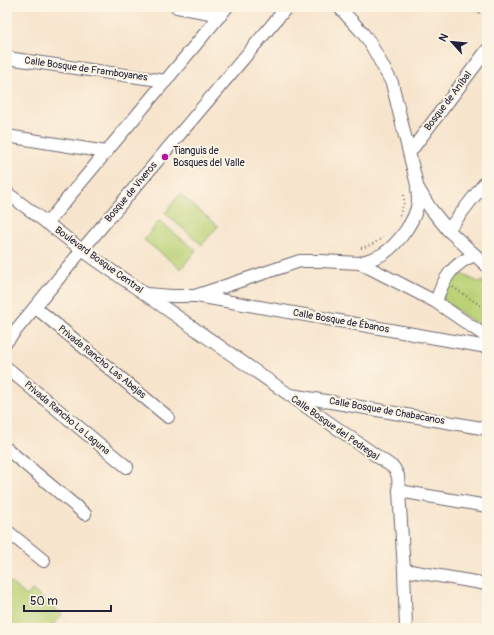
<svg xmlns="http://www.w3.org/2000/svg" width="494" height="635" font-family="Pangolin,sans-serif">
	<rect width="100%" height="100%" fill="#fcf5e5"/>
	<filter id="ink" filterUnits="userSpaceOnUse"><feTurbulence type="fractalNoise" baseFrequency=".025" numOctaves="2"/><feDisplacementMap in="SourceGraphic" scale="8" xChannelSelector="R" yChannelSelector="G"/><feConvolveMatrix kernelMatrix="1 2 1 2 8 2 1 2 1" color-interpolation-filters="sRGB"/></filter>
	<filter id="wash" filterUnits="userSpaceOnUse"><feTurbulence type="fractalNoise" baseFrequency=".012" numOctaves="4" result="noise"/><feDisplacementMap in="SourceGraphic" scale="16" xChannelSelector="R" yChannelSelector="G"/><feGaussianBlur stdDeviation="0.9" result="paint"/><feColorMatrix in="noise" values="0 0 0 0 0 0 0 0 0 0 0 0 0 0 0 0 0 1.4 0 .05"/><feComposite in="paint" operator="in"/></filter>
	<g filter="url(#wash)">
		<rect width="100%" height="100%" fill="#f7e4cc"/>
		<g fill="#bad176" stroke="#6e7a58">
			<path d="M180 194 218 226 202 245 165 213Z"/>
			<path d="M159 221 196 250 181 269 144 240Z"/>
			<path d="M462 274 478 282H487V331L444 301 443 294 451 277Z"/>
			<path d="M7 580 27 596 32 590 62 614 51 628H7Z"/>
		</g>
	</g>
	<g filter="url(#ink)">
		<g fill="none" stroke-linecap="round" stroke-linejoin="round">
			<defs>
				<g id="minor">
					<path d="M177 7 221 15"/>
					<path d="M339 7 361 31 369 41 392 83 417 185C417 190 418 196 418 201 417 219 398 244 383 254 376 258 368 260 360 263"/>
					<path d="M7 58 166 81"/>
					<path d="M7 136 106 152"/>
					<path d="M410 152 487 50"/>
					<path d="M418 188 430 208 448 230 487 266"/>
					<path d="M7 193 47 223 82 250 394 468 398 476 399 491 404 570 406 628"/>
					<path d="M47 223 227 7"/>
					<path d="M448 230 487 180"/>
					<path d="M146 294 172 296H195L300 261H321L360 263 436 302 487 337"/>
					<path d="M197 296 487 347"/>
					<path d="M436 302C443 279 452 264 475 255"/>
					<path d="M35 307 168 417"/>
					<path d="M7 341 82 250 287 7"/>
					<path d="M7 368 127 467"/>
					<path d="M291 395 487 429"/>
					<path d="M7 449 85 514"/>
					<path d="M399 491 487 506"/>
					<path d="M7 531 44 561"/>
					<path d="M404 570 487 584"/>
				</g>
			</defs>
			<use href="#minor" stroke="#6d666e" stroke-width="14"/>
			<g stroke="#6d666e" stroke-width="2" stroke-dasharray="1 3" stroke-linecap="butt">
				<path d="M443 7 487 14"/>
				<path d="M398 219 404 203V192"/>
				<path d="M361 248 371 245 383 238"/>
				<path d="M453 287 487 310"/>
			</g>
			<use href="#minor" stroke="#fff" stroke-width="12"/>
		</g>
	</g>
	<circle fill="#b5179e" stroke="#fcf5e5" stroke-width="1.5" cx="165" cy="157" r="4"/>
	<g text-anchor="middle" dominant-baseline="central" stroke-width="4" stroke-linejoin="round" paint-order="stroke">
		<g font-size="10" fill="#22223b" stroke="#fcf5e5">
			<text transform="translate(86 69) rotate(8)">Calle Bosque de Framboyanes</text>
			<text transform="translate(448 101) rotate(-53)">Bosque de Aníbal</text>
			<text transform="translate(131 192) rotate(-50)">Bosque de Viveros</text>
			<text transform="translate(99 260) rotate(36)">Boulevard Bosque Central</text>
			<text transform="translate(341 321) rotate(10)">Calle Bosque de Ébanos</text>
			<text transform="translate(102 362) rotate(39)">Privada Rancho Las Abejas</text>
			<text transform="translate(387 411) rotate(10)">Calle Bosque de Chabacanos</text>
			<text transform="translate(67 418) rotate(40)">Privada Rancho La Laguna</text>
			<text transform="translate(335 428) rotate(35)">Calle Bosque del Pedregal</text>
		</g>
		<g font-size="10" fill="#22223b" stroke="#fcf5e5" text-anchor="start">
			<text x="173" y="151">Tianguis de<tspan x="173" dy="12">Bosques del Valle</tspan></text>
		</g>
	</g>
	<rect width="494" height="635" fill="none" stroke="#fcf5e5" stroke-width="24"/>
	<g transform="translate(452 42) rotate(297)" stroke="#fcf5e5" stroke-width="3" paint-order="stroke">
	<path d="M0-3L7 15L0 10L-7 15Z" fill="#22223b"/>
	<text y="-6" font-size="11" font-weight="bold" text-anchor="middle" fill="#22223b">N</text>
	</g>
	<path d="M24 605v6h87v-6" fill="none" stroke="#22223b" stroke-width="2"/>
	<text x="30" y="605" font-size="12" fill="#22223b" stroke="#fcf5e5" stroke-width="3" paint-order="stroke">50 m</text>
</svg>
